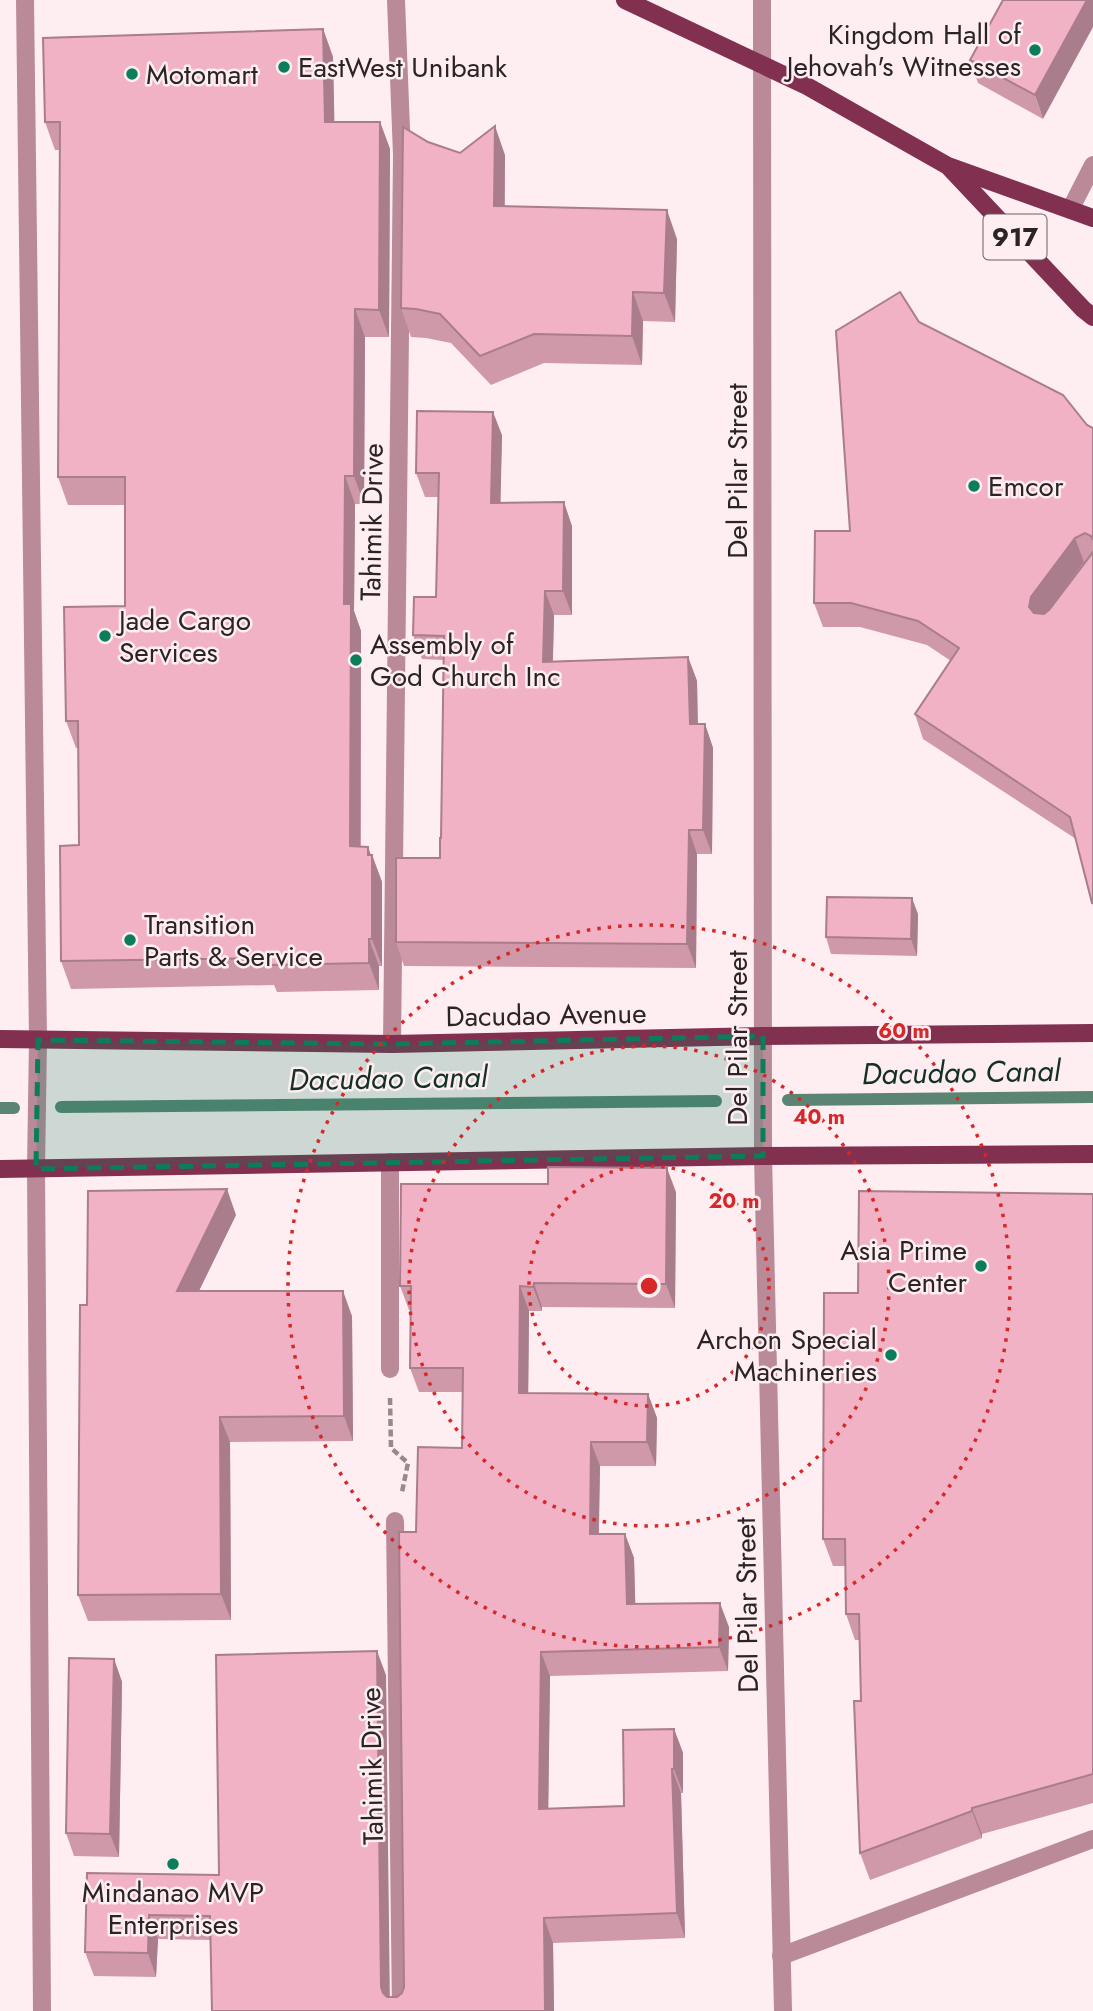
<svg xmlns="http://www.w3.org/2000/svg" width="1093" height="2011" font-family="Jost,sans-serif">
	<rect width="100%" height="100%" fill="#feeef2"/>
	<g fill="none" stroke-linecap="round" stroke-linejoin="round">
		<g stroke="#5b8572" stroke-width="12">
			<path d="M788 1100 1093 1097"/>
			<path d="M61 1107 716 1101"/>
			<path d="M0 1108H14"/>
		</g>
		<path stroke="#968a8d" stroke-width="4.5" stroke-dasharray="7 3.5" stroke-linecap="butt" d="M390 1398 391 1448 408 1463 402 1492"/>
		<g stroke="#ba8a98" stroke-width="18">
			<path d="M25 0 38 1040 36 1169 42 2011"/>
			<path d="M762 0 763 1156 783 2011"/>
			<path d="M1071 208 1093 165"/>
			<path d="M392 1044 402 155 396 0"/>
			<path d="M390 1162V1369"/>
			<path d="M395 1521 401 2011"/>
			<path d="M781 1956 1093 1839"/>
		</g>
		<g stroke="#813050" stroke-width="18">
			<path d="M625 0 805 85 948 166 1093 218"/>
			<path d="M950 168 1083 309 1093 317"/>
			<path d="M0 1039 392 1044 763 1036 1093 1033"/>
			<path d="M0 1169 763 1156 1093 1154"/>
		</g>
	</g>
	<g fill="#d099aa" fill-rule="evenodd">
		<path d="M1003 0 1043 119 978 83 970 60Z"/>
		<path d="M323 29 333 57 334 122H380L390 149 389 337H365L364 504H355L354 611 361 631V846L368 847 371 855H372L382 882V966H379V990L277 992 274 985 71 989 61 961 79 845V748H76L66 721 125 606V505H68L58 477 60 150H55L45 122Z"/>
		<path d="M428 142 460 153 505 155V206L677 239 675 322 643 321 642 365 544 363 491 385 451 343 426 338 411 337 401 308Z"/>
		<path d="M919 322 1093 428V906L1076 839 923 739 915 714 951 661 927 645 860 627H823L814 603 850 531ZM1086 561 1049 610 1047 612 1084 562Z"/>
		<path d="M502 435 500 503 572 526V615H554L553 661 688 657 697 681 698 724H705L713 748 712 854H697L696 968 404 966 396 942 440 858 441 838 443 660 422 659 413 635 436 597 439 497H425L416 473Z"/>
		<path d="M918 914 917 956 831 954 826 937Z"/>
		<path d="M676 1192 675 1308 542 1307V1311H529L528 1393 648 1394 657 1418 656 1466H600L599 1534H625L634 1558 635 1604 729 1627 728 1671 550 1676 548 1809 624 1806 674 1729 683 1753V1793H681L685 1938 553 1943 554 2011H212L211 1940 158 1939 156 1977 94 1976 85 1952 219 1875 386 1675 389 1997H397L402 1993 404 1987 416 1532 462 1448 463 1392H419L410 1368V1310H409L400 1286Z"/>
		<path d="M1093 1194V1803L982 1834V1838L870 1880 860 1853 861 1701 860 1640H855L846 1614 845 1566H833L823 1539 858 1293Z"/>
		<path d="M236 1215 199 1291 352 1316 353 1441 230 1442 231 1620 88 1621 78 1595 87 1305Z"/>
		<path d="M114 1659 122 1682 119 1857 74 1856 66 1833Z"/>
	</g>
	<g fill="#a97d8b">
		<path d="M1087 0H1093V27L1043 119 1035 95Z"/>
		<path d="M323 29 333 57 335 149 325 122Z"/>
		<path d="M380 122 390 149 389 337 379 310Z"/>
		<path d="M495 126 505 155 504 235 494 206Z"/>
		<path d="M667 210 677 239 675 322 664 293Z"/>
		<path d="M633 292 643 321 642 365 632 336Z"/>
		<path d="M355 309 365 337 364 504 354 476Z"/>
		<path d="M493 412 502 435 500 527 491 503Z"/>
		<path d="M345 476 355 504 354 611 361 631 360 874 350 846 344 604Z"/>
		<path d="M564 502 572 526V615L563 591Z"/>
		<path d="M1075 538 1084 562 1040 622 1029 607 1031 597Z"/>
		<path d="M545 591 554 615 552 686 543 662Z"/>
		<path d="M688 657 697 681 698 748 690 724Z"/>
		<path d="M705 724 713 748 712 854 703 830Z"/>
		<path d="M689 830 697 854 696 968 687 944Z"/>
		<path d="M368 847 372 859V855L382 882V966L372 939Z"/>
		<path d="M912 898 918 914 917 956 911 939Z"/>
		<path d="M369 939 379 966V990L369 963Z"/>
		<path d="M667 1168 676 1192 675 1308 666 1284Z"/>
		<path d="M227 1189 236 1215 186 1317 177 1291Z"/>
		<path d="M534 1283 542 1307V1311L533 1287Z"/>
		<path d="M520 1286 529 1311 528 1417 519 1393Z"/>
		<path d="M343 1291 352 1316 353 1441 344 1416Z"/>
		<path d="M648 1394 657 1418 656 1466 647 1442Z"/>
		<path d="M220 1417 230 1442 231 1620 221 1594Z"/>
		<path d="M591 1442 600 1466 598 1558 590 1534Z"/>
		<path d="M625 1534 634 1558 636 1628 627 1604Z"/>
		<path d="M720 1603 729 1627 728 1671 719 1647Z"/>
		<path d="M377 1651 386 1675 390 2011 381 1987Z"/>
		<path d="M541 1652 550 1676 548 1833 539 1809Z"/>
		<path d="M114 1659 122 1682 119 1857 110 1834Z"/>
		<path d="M674 1729 683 1753V1793L674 1769Z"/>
		<path d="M672 1769 681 1793 685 1938 677 1913Z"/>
		<path d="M972 1808 982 1834V1838L972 1811Z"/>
		<path d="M149 1915 158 1939 156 1977 148 1953Z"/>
		<path d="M544 1918 553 1943 554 2011H545Z"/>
	</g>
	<g fill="#f2b2c6" stroke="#a97d8b" stroke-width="2">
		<path d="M1003 0H1087L1035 95 970 60Z"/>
		<path d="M323 29 325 122H380L379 310 355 309 354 476H345L344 604H351L350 846 368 847V855H372V939H369V963L267 965V958L61 961 60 846 79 845 78 721H66L64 607 125 606V477H58L60 122H45L43 38Z"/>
		<path d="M495 126 494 206 667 210 664 293 633 292 632 336 534 334 480 356 440 314 416 309 401 308 403 127 428 142 460 153Z"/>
		<path d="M900 292 919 322 1063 395 1087 425 1093 428V540L1091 536 1085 533 1075 538 1031 597 1029 607 1034 613 1044 614 1049 610 1093 552V903H1092L1070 817 915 714 959 648 918 621 851 603H814L815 531H850L836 331Z"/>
		<path d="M417 411 493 412 491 503 564 502 563 591H545L543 662 688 657 690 724H705L703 830H689L687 944 396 942V858H440V838H441L444 636 413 635 414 597H436L439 473H416Z"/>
		<path d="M827 897 912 898 911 939 826 937Z"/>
		<path d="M548 1167 667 1168 666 1284 534 1283 533 1287 520 1286 519 1393 648 1394 647 1442H591L590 1534H625L627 1604 720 1603 719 1647 541 1652 539 1809 624 1806 623 1730 674 1729V1769H672L677 1913 544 1918 545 2011H212L210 1916 149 1915 148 1953 85 1952 87 1873 219 1875 216 1655 377 1651 381 1987 383 1993 387 1997H397L402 1993 404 1987 399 1532H416L418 1447 462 1448 463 1368H410L411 1286H400L401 1184H548Z"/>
		<path d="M227 1189 177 1291H343L344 1416 220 1417 221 1594 78 1595 80 1305H87L88 1191Z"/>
		<path d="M859 1191 1093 1194V1774L972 1808V1811L860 1853 854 1701H861L859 1614H846L845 1539H823L824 1293H858Z"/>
		<path d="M69 1658 114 1659 110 1834 66 1833Z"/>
	</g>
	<path fill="#0b7d5a" fill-opacity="0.2" stroke="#0b7d5a" stroke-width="5" stroke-dasharray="14 9" stroke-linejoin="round" d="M763 1036V1156L36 1169 38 1040 392 1044Z"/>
	<g fill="none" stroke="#d62828" stroke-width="3.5" stroke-dasharray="3.5 7">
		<circle cx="649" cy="1286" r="120"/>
		<circle cx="649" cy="1286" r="240"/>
		<circle cx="649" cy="1286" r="361"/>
	</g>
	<g fill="#0b7d5a" stroke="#feeef2" stroke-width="2.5">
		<circle cx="1035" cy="50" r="7"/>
		<circle cx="284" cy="67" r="7"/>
		<circle cx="132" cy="74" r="7"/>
		<circle cx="974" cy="486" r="7"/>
		<circle cx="105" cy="636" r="7"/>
		<circle cx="356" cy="660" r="7"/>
		<circle cx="130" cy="940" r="7"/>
		<circle cx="981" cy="1266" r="7"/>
		<circle cx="891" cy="1355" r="7"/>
		<circle cx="173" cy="1864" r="7"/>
	</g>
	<g text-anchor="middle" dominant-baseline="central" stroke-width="5" stroke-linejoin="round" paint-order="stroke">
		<rect fill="#feeef2" stroke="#6a6163" stroke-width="2" x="983.5" y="214.5" width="63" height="45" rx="5"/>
		<g font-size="26" font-weight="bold" fill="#2b2426">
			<text x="1015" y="237">917</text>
		</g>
		<g font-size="28" fill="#2b2426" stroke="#feeef2" text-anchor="start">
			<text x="1021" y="34" text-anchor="end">Kingdom Hall of<tspan x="1021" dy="32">Jehovah's Witnesses</tspan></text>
			<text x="298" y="67">EastWest Unibank</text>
			<text x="146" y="74">Motomart</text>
			<text x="988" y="486">Emcor</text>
			<text x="119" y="620">Jade Cargo<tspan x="119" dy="32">Services</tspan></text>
			<text x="370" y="644">Assembly of<tspan x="370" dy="32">God Church Inc</tspan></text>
			<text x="144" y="924">Transition<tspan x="144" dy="32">Parts &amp; Service</tspan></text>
			<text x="967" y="1250" text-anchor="end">Asia Prime<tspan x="967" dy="32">Center</tspan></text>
			<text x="877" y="1339" text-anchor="end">Archon Special<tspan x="877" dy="32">Machineries</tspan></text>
			<text x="173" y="1892" text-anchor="middle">Mindanao MVP<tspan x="173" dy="32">Enterprises</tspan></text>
		</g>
		<g font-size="28" fill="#2b2426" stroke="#feeef2">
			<text transform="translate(737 471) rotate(-90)">Del Pilar Street</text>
			<text transform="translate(372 522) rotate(-89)">Tahimik Drive</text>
			<text transform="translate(546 1015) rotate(-1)">Dacudao Avenue</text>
			<text transform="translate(737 1038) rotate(-90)">Del Pilar Street</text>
			<text transform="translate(747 1605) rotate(-91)">Del Pilar Street</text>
			<text transform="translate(372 1766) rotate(-91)">Tahimik Drive</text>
		</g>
		<g font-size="30" font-style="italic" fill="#123124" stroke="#feeef2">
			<text transform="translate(961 1072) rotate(-1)">Dacudao Canal</text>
			<text transform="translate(388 1078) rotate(-1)">Dacudao Canal</text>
		</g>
	</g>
	<circle cx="649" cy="1286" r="10" fill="#d62828" stroke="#feeef2" stroke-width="3.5"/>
	<g font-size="21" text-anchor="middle" font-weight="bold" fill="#d62828" stroke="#feeef2" stroke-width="5" stroke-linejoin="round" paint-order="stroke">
		<text x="904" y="1038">60 m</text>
		<text x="819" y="1124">40 m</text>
		<text x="734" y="1208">20 m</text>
	</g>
</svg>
